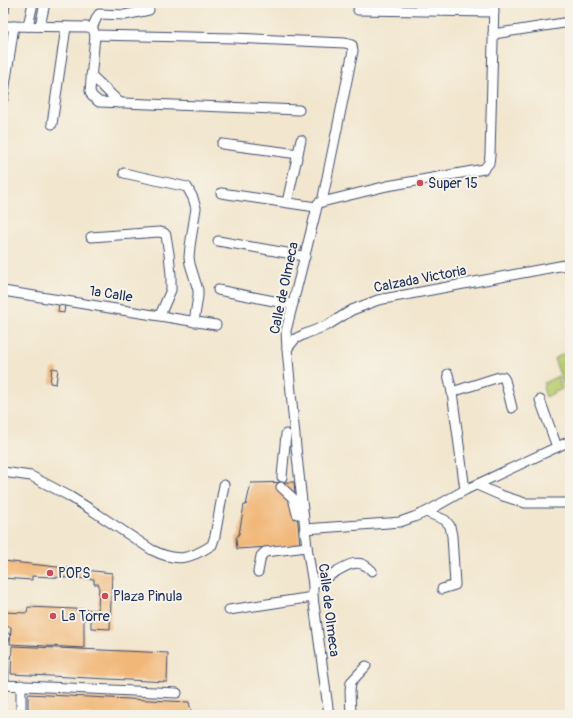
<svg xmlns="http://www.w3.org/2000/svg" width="573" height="718" font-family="Pangolin,sans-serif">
	<defs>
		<pattern id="park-crowns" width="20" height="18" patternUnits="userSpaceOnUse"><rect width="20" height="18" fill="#b9cd71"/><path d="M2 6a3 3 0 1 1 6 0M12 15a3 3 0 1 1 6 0" fill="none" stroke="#9eb064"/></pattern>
	</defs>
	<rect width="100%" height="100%" fill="#f7f3e8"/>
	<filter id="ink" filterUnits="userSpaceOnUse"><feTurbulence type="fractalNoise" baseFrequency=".025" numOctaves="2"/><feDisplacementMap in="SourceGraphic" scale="8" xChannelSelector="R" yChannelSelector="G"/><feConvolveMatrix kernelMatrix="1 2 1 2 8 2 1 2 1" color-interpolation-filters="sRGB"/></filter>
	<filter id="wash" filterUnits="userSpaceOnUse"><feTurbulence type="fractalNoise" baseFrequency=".012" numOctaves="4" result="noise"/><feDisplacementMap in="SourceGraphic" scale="16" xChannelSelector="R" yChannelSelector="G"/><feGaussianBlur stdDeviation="0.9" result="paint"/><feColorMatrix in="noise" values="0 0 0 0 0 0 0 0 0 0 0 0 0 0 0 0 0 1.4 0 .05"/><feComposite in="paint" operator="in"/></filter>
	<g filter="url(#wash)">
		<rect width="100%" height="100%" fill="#f2e6ce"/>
		<g fill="url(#park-crowns)" stroke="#6a7e68">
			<path d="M570 350V401L554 359Z"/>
			<path d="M558 376 562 389 546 397 543 387 545 386 544 383Z"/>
		</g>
		<g id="blocks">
			<g fill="#f1b778">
				<path d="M3 3H10L9 13 3 12Z"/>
				<path d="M59 303 65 304 64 313 58 312Z"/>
				<path d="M52 368 58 369 56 384 50 383Z"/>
				<path d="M294 482 300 545 237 549 236 538 239 534 244 505H246L251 483Z"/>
				<path d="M3 561 112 573 110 629 91 628V616H84V648L10 644 11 627 3 626V612L27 613 28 607 98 610 99 584H94V579L32 576V580L3 578Z"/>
				<path d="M12 646 168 653 167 682 11 674Z"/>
				<path d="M28 694 189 702 192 715H28Z"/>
			</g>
		</g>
	</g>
	<g filter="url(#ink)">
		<use href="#blocks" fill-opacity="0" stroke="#3b4a6f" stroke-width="1"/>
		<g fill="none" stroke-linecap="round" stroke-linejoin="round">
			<defs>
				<g id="minor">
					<path d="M358 10 494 12"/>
					<path d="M3 26 88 27 93 29 95 35 90 91 92 96 99 102 299 110"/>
					<path d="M28 26 33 3"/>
					<path d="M40 26 45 3"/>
					<path d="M92 28 97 17 99 14 125 15 149 10"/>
					<path d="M493 34 570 22"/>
					<path d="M95 35 234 38 345 43 352 45 353 51 322 202"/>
					<path d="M91 75 120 103"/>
					<path d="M3 99 14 26"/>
					<path d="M52 124 66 27"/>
					<path d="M222 144 298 154"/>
					<path d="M124 173 187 187 193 198 196 208 190 246 189 257 190 264 198 290V296L194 322"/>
					<path d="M221 193 316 207"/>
					<path d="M287 202 301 140"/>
					<path d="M91 237 159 232 164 233 166 235 169 254 171 275V290L160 315"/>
					<path d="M218 241 298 255 305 257"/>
					<path d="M218 290 284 303 293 304"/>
					<path d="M3 291 216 325"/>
					<path d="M287 349 295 339 305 334 328 325 352 310 378 300 570 264"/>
					<path d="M448 374 452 392 465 490"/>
					<path d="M452 392 499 377H503L505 380 512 408"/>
					<path d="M540 400 557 447"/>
					<path d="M3 472 31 476 69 496 90 509 152 550C176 562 189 560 212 545L215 536 224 485"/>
					<path d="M282 477 286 434"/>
					<path d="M477 485 500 495 525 503H570"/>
					<path d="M281 487 293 498 297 514H303"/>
					<path d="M426 512 445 520 450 526 452 536 455 584V585L442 589"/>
					<path d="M305 529 388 523 400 522 414 517 426 512 465 490 570 441"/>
					<path d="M258 572 261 556 265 552 307 547"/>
					<path d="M313 584C318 582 323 580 327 577 342 569 357 554 372 571"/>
					<path d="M229 610 313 597"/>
					<path d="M3 637H5"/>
					<path d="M3 657 4 685"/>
					<path d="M3 685 177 693"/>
					<path d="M21 715V685"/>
					<path d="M329 715 313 597V584L307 547 296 447 287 349 286 331 318 203 387 186 484 169 489 163 490 155 494 3"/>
					<path d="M351 715 350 690 351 682 366 666"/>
				</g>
			</defs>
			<use href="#minor" stroke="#3b4a6f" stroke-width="11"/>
			<use href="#minor" stroke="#fff" stroke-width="9"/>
		</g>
	</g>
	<g fill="#d1495b" stroke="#f7f3e8" stroke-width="1.5">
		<circle cx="420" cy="183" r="4"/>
		<circle cx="50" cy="573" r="4"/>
		<circle cx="105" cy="596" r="4"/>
		<circle cx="53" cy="616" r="4"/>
	</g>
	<g text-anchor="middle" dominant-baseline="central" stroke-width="4" stroke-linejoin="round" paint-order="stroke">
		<g font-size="14" fill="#1b2f5e" stroke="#f7f3e8" text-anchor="start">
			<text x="428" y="183">Super 15</text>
			<text x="58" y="573">POPS</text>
			<text x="113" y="596">Plaza Pinula</text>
			<text x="61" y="616">La Torre</text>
		</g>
		<g font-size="14" fill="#1b2f5e" stroke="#f7f3e8">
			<text transform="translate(420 279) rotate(-11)">Calzada Victoria</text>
			<text transform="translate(284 288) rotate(-78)">Calle de Olmeca</text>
			<text transform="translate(111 294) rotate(9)">1a Calle</text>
			<text transform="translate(329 610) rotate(83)">Calle de Olmeca</text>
		</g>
	</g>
	<rect width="573" height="718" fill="none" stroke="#f7f3e8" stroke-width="16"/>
</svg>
